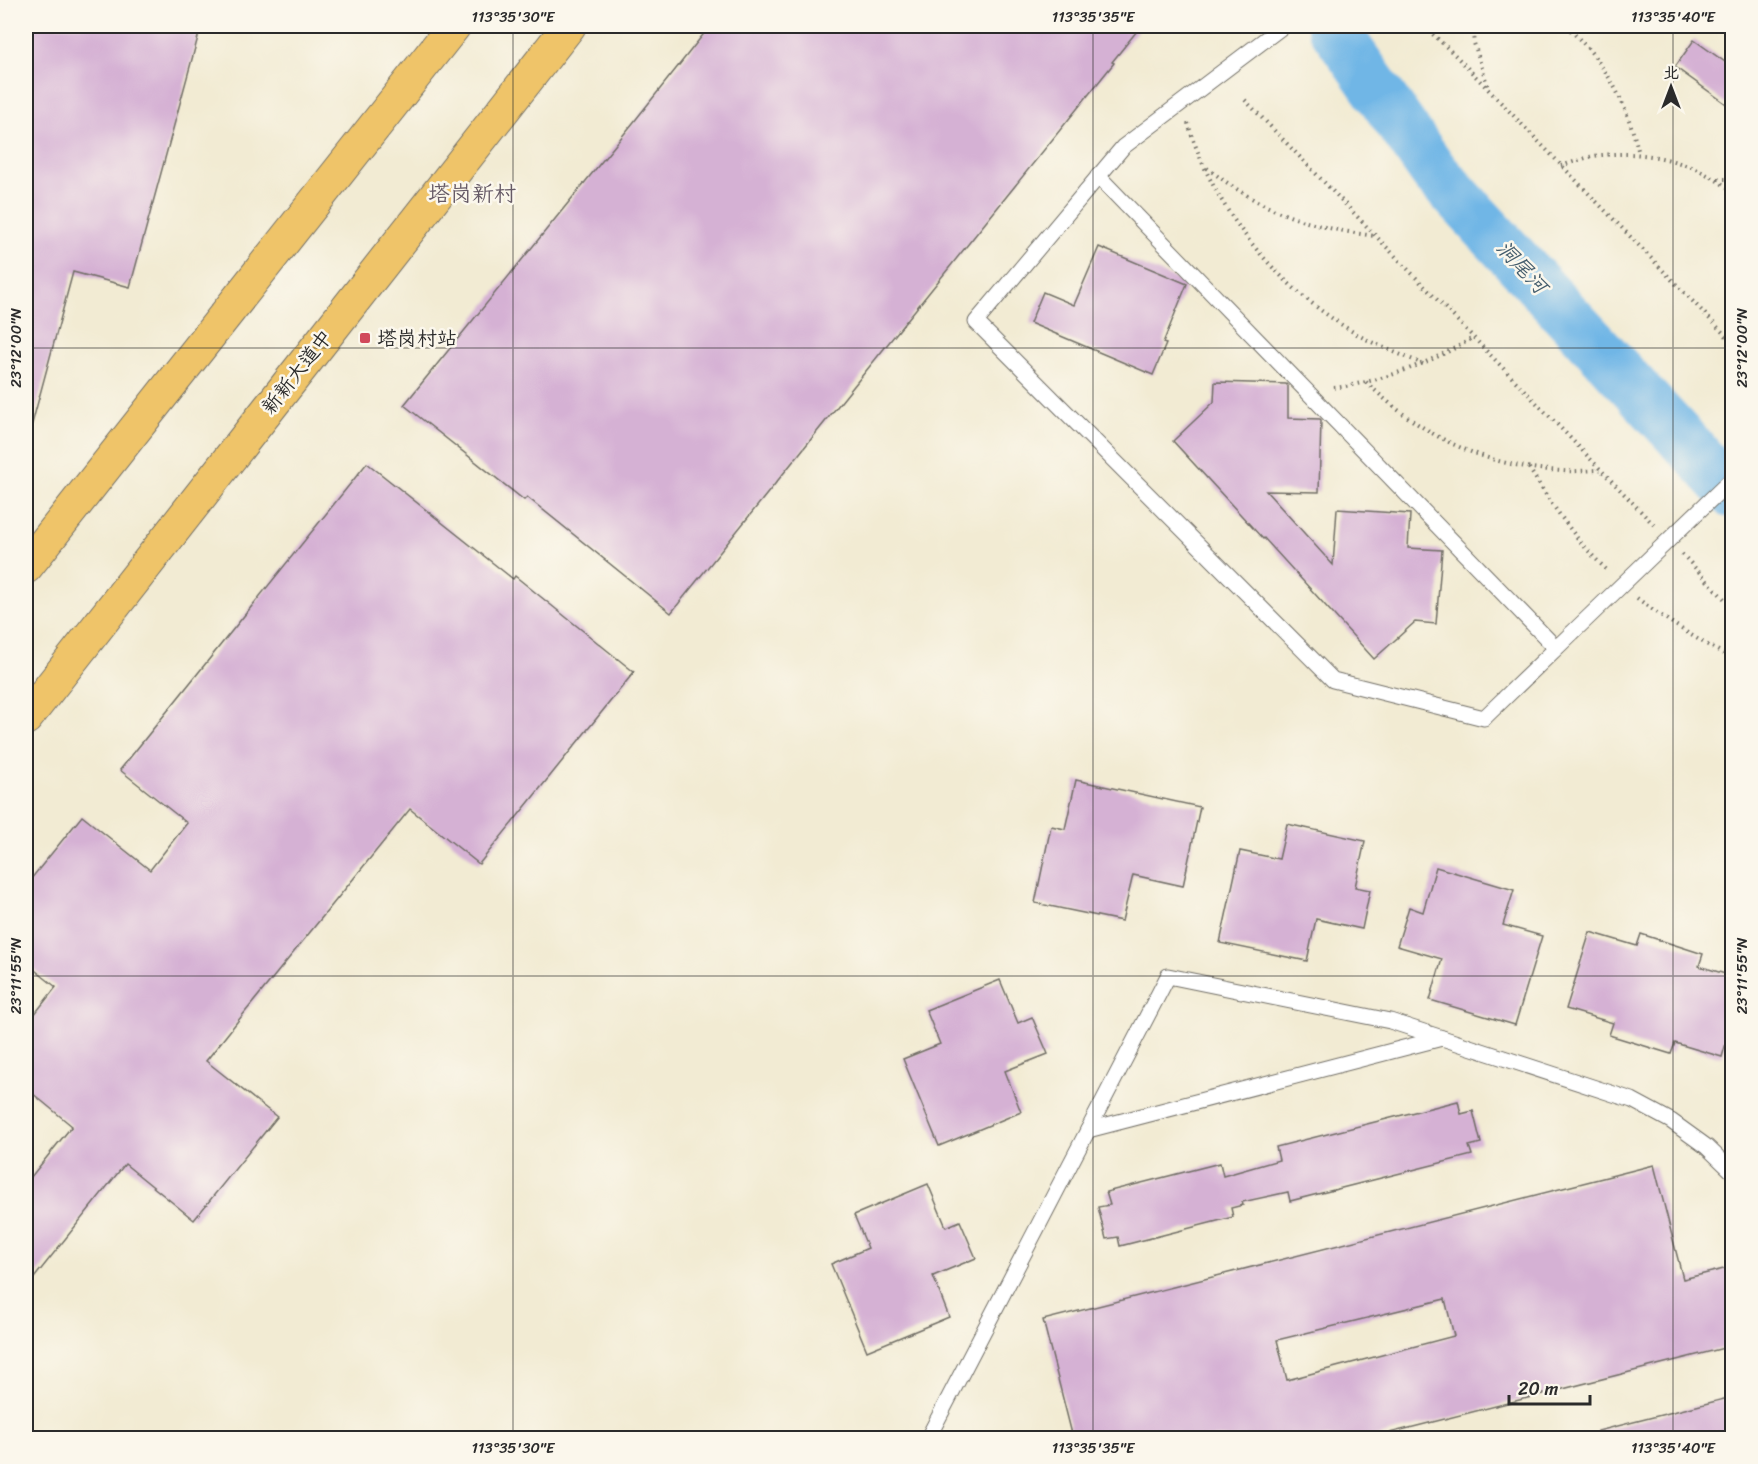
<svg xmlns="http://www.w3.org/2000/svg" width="1758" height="1464" font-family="Sriracha,'LXGW WenKai TC',sans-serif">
	<rect width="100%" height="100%" fill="#fbf7ec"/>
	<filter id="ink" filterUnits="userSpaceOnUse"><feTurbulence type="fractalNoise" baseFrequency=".0167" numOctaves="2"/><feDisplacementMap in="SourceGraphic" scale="12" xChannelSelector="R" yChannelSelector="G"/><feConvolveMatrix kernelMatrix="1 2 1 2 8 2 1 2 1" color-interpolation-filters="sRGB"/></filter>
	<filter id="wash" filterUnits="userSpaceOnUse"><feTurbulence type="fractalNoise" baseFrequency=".008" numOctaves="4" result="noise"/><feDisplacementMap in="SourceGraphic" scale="24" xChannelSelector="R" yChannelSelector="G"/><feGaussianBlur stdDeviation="1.35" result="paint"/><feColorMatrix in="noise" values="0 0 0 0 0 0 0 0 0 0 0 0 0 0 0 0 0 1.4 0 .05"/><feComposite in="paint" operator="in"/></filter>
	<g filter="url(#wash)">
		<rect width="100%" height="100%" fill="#f2ebd3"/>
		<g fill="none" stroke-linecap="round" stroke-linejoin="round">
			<path stroke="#6fb6e6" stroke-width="50" d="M1332 26 1435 173 1732 493"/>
		</g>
		<g id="blocks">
			<g fill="#d5b1d4" fill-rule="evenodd">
				<path d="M29 26H201L130 287 73 272 32 424 26 423V40Z"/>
				<path d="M710 26H1141L1112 62 1114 63 671 613 527 497 524 500 404 405 633 123Z"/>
				<path d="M1694 40 1732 67V108L1675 67Z"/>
				<path d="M1099 247 1187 284 1163 343 1166 344 1153 375 1030 323 1043 292 1074 305Z"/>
				<path d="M1215 382 1286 384 1288 386V418L1320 419 1321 420 1319 492 1266 491 1333 565 1337 509 1410 514 1408 548 1442 550 1436 624 1415 622 1374 659 1264 538 1263 539 1173 441 1214 402Z"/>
				<path d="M367 463 513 579 515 576 634 672 479 864 410 809 237 1022 206 1061 277 1117 194 1220 125 1164 26 1288V1183L72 1126 26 1088V1025L56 987 26 963V885L82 816 150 870 187 823 120 770Z"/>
				<path d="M1076 780 1200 807 1183 886 1133 875 1122 921 1035 903 1051 826 1065 829Z"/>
				<path d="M1287 824 1365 841 1355 887 1370 890 1362 929 1316 919 1307 961 1220 943 1240 851 1279 859Z"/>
				<path d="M1436 867 1514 890 1503 925 1542 936 1515 1025 1430 1000 1442 959 1397 946 1409 907 1423 912Z"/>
				<path d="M1590 932 1637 946 1641 934 1703 954 1699 966 1732 976V1023L1722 1057 1675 1043 1671 1054 1609 1035 1613 1023 1566 1009Z"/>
				<path d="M1000 980 1018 1023 1032 1017 1048 1054 1005 1071 1021 1112 939 1146 903 1059 940 1044 926 1010Z"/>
				<path d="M1458 1101 1461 1114 1473 1111 1481 1143 1469 1146 1472 1155 1290 1201 1288 1192 1242 1202 1243 1205 1231 1208 1233 1217 1120 1246 1118 1237 1106 1239 1098 1207 1110 1205 1106 1192 1220 1163 1223 1176 1279 1160 1276 1147Z"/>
				<path d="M1654 1165 1683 1279 1732 1267V1346L1370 1438H1073L1043 1320ZM1445 1299 1454 1336 1287 1380 1277 1340Z"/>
				<path d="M928 1184 946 1227 960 1221 976 1258 933 1276 949 1317 867 1351 831 1264 868 1248 854 1215Z"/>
				<path d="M1732 1397V1438H1599L1598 1431Z"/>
			</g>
		</g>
	</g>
	<g filter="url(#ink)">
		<use href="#blocks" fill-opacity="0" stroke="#716e66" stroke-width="1.5"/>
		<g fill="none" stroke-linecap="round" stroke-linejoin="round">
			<defs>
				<g id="lane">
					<path d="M1283 26 1123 147 976 322 1333 680 1484 718 1572 633"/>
					<path d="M1098 176 1556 648"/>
					<path d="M1088 1130 1442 1038"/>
					<path d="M928 1438 1168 976 1390 1021 1632 1100 1671 1121 1707 1147 1732 1171"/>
				</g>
				<g id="primary">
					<path d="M26 567 454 26"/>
					<path d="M26 718 569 26"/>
				</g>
			</defs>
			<use href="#lane" stroke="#716e66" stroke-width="17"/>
			<use href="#primary" stroke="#716e66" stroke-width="35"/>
			<g stroke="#716e66" stroke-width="4" stroke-dasharray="1.5 4.5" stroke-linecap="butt">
				<path d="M1424 26 1455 55 1732 342"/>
				<path d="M1472 26 1474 43 1488 87"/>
				<path d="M1566 26C1606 63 1626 100 1639 154"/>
				<path d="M1245 100 1654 525"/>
				<path d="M1188 123C1214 213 1280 290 1360 336 1380 347 1402 355 1423 364"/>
				<path d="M1561 166C1574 162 1588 156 1602 155 1649 150 1695 162 1732 191"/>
				<path d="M1207 168C1263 211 1306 227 1375 236"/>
				<path d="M1718 179H1732"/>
				<path d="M1366 382C1423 437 1484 467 1563 471 1575 472 1588 470 1600 470"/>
				<path d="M1334 388C1384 381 1430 363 1473 338"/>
				<path d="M1529 468C1552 505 1576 541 1607 570"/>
				<path d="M1682 554 1732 607"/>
				<path d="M1637 598C1667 621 1699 641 1732 658"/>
			</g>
			<use href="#lane" stroke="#fff" stroke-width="15"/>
			<use href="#primary" stroke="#efc469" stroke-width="33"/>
			<defs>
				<path id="lane-bridge" d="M1572 633 1732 479"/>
			</defs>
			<use href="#lane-bridge" stroke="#716e66" stroke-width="17" stroke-linecap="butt"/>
			<use href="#lane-bridge" stroke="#fff" stroke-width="15"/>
		</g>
	</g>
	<path fill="none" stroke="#2b2b2b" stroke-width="1.5" stroke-opacity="0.45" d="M513 26V1438M1093 26V1438M1673 26V1438M26 348H1732M26 976H1732"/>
	<rect fill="#d1495b" stroke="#fbf7ec" stroke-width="2" x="359" y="332" width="12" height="12" rx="3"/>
	<g text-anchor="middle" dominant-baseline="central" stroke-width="5" stroke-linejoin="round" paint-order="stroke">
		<g font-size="20" fill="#2b2b2b" stroke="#fbf7ec" text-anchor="start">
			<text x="377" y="338">塔岗村站</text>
		</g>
		<g font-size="20" fill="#2b2b2b" stroke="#fbf7ec">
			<text transform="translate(297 372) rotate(-52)">新新大道中</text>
		</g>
		<g font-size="21" font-style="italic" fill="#435c6c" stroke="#fbf7ec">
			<text transform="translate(1522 267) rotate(47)">洞尾河</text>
		</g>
		<g font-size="22" fill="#665a66" stroke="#fbf7ec">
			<text x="472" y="193">塔岗新村</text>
		</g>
	</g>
	<rect width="1758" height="1464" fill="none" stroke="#fbf7ec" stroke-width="66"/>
	<g transform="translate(1671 87)" stroke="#fbf7ec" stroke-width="4.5" paint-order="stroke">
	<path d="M0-4.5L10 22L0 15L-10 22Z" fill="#2b2b2b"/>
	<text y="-9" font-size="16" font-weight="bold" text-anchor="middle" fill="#2b2b2b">北</text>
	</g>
	<path d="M1509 1395v9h81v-9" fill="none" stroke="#2b2b2b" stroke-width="3"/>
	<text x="1518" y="1395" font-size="18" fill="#2b2b2b" stroke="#fbf7ec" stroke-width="4.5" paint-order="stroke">20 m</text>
	<rect x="33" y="33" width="1692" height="1398" fill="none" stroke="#2b2b2b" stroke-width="2"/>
	<g font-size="15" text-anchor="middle" fill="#2b2b2b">
		<text x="513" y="22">113°35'30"E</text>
		<text x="1093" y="22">113°35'35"E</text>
		<text x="1673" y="22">113°35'40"E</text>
		<text transform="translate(16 348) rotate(-90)" y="5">23°12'00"N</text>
		<text transform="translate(1742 348) rotate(-90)" y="5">23°12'00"N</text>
		<text transform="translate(16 976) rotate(-90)" y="5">23°11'55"N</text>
		<text transform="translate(1742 976) rotate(-90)" y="5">23°11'55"N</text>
		<text x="513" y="1453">113°35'30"E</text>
		<text x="1093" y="1453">113°35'35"E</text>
		<text x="1673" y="1453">113°35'40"E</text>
	</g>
</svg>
